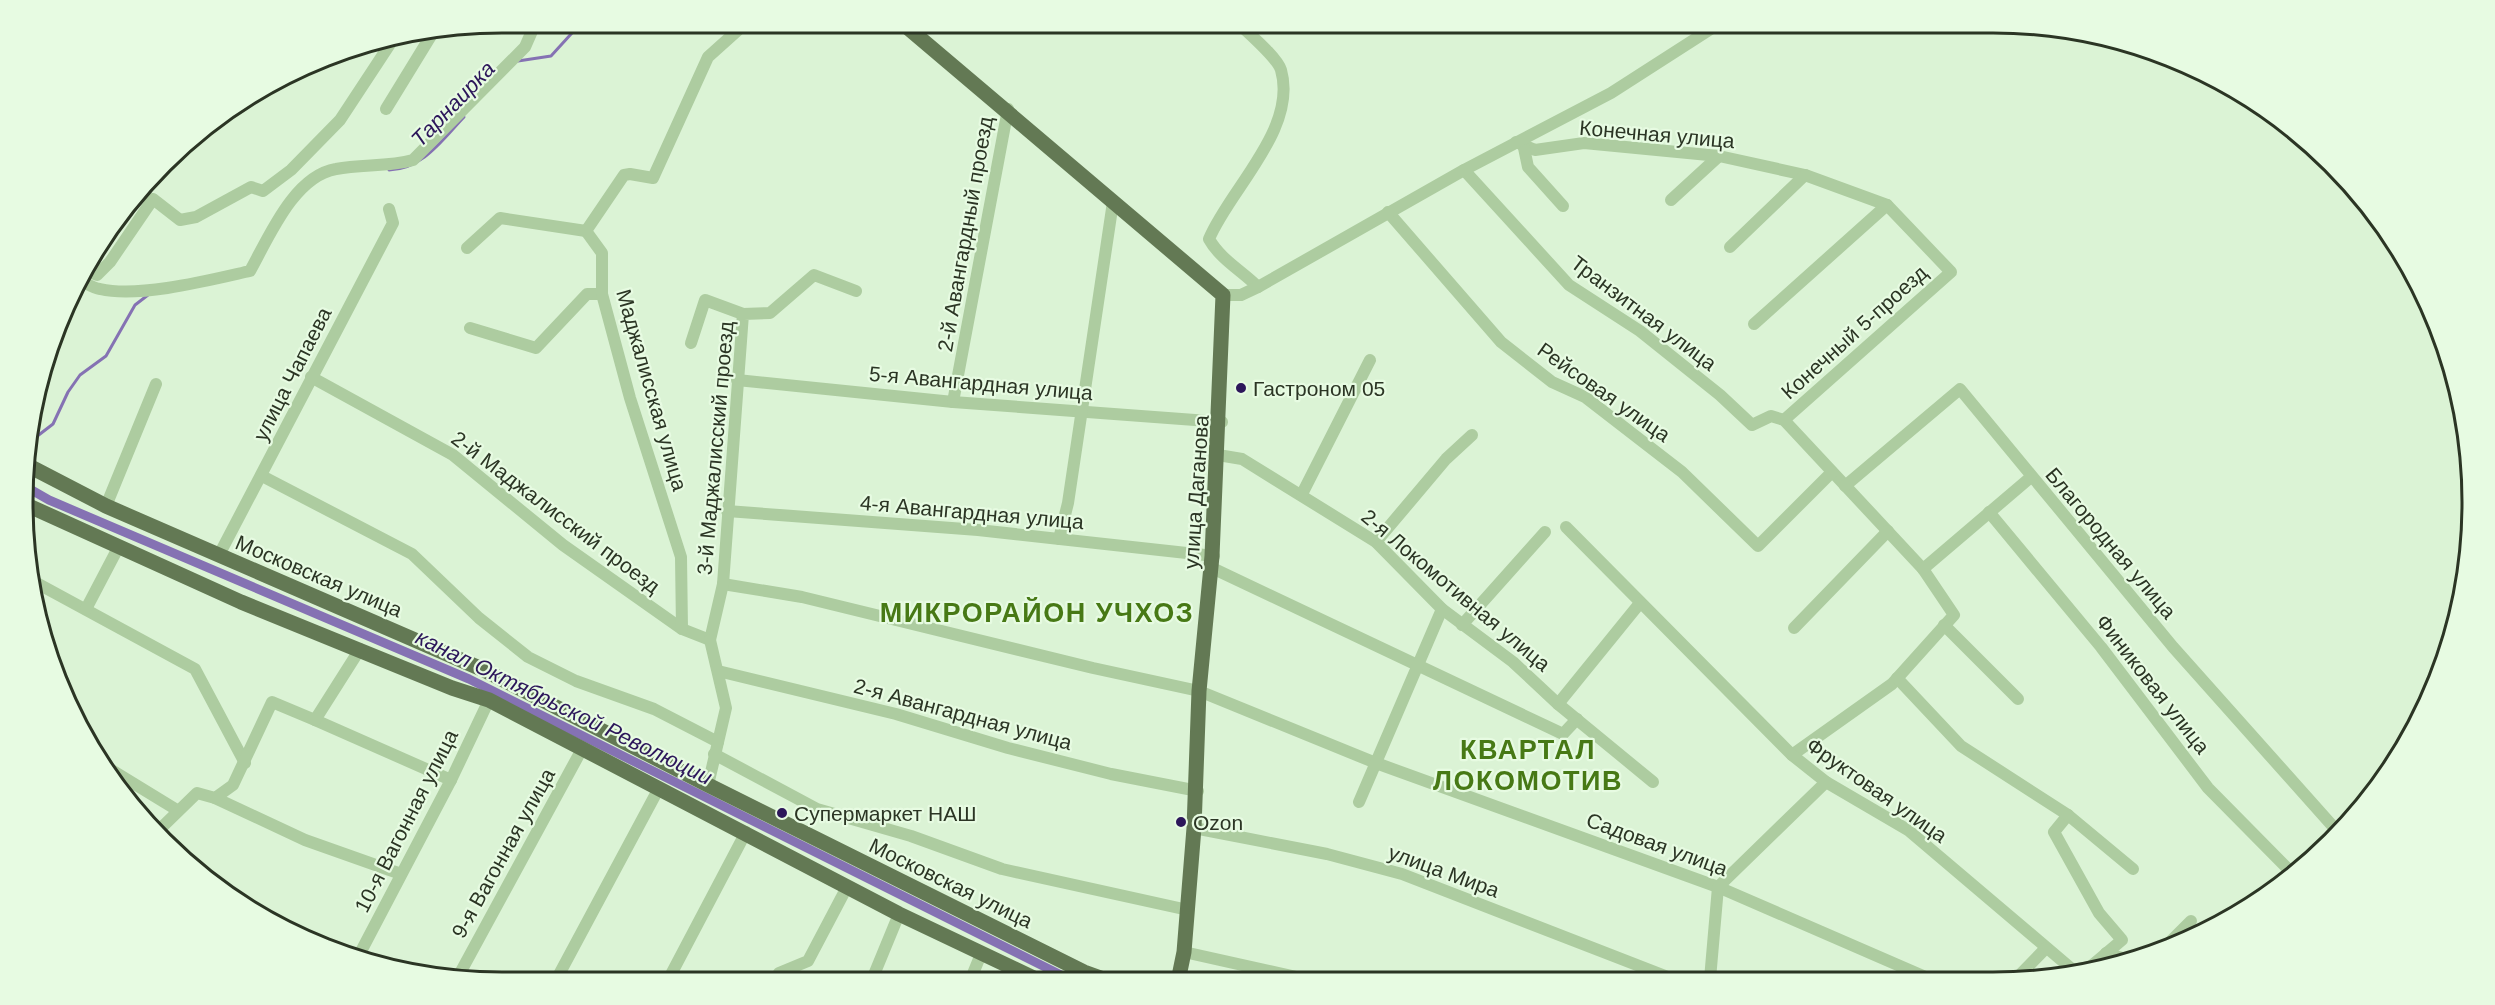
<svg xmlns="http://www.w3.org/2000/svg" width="2495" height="1005" font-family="Arial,sans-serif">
	<rect width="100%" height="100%" fill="#dbf3d5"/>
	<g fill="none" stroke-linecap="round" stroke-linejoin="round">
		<g stroke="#8572b3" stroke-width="3">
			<path d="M518 61 551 56 582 22"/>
			<path d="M389 170C423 169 442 140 464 117"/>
			<path d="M27 444 53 424 68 392 80 375 106 356 135 305 148 295"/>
		</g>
		<path stroke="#8572b3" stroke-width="9" d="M28 488 49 500 469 679 1073 981"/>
		<g stroke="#adcca0" stroke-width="12">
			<path d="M1237 22C1248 33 1277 57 1281 70 1298 129 1229 190 1209 239 1220 259 1242 271 1258 287"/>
			<path d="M386 109 432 34"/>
			<path d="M1516 142 1535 150 1584 143 1719 156 1805 175 1887 205 1951 272 1784 420"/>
			<path d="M1524 148 1528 167 1563 206"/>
			<path d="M1464 170 1569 285 1640 331 1720 395 1752 425 1771 416 1784 420 1923 569 1954 615 1892 684 1792 755"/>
			<path d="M1671 200 1719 156"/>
			<path d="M1388 212 1501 342 1552 382 1585 397 1682 472 1758 546 1832 472"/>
			<path d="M1730 247 1805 175"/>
			<path d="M467 248 500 218 586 231"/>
			<path d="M84 270 97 275 110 262 153 199 180 220 196 217 251 187 263 191 291 170 340 120 392 41"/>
			<path d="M79 280C86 283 93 288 100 289 140 298 210 280 250 271 269 237 294 176 336 169 362 164 388 167 413 160L525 47 536 22"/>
			<path d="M1223 295H1241L1258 287 1464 170 1611 93 1720 23"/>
			<path d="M1754 324 1887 205"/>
			<path d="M470 328 536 348 587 294H602"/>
			<path d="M691 343 705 300 743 314"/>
			<path d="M311 377 453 455 563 545 682 629 710 640"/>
			<path d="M737 380 953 402 1222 422"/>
			<path d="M953 402 1008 109"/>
			<path d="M1218 455 1242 459 1376 542 1442 609 1513 662 1558 704 1653 782"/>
			<path d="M262 476 412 554 479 618 528 657 576 681 654 709 718 742"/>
			<path d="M1845 486 1960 389 2173 647 2337 831"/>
			<path d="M1302 494 1370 360"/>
			<path d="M106 506 156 384"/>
			<path d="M727 511 978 530 1214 556"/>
			<path d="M1989 512 2101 647 2208 788 2293 874"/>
			<path d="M1566 527 1792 755 1826 782 1908 830 2073 970 2090 967 2122 940 2099 913 2054 832 2068 815"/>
			<path d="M1059 539 1068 503 1113 202"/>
			<path d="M1376 542 1446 459 1472 435"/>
			<path d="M219 555 393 223 389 209"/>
			<path d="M1210 567 1563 734 1577 719"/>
			<path d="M1923 569 2031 477"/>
			<path d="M31 580 195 669 245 763"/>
			<path d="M723 584 802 597 1093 668 1199 691 1376 763 1718 887 1930 979"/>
			<path d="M86 609 118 548"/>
			<path d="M1462 625 1545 532"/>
			<path d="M1944 625 2018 699"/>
			<path d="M1794 628 1888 531"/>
			<path d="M682 629 681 557 630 398 602 294V253L586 231 624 175 630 174 653 178 708 57 747 22"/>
			<path d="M710 640 723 584 743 314 770 313 814 275 856 291"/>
			<path d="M718 671 896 714 1008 748 1111 774 1198 791"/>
			<path d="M1897 678 1961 746 2068 815 2133 869"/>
			<path d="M1558 704 1640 603"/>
			<path d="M315 720 451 780"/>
			<path d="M714 754 817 809 911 836 1002 869 1188 910"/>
			<path d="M100 763 177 810"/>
			<path d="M708 785 726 708 710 640"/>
			<path d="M215 798 305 840 401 874"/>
			<path d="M1359 802 1442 609"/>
			<path d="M1194 828 1327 854 1402 874 1673 979"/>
			<path d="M160 829 197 793 215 798 233 785 272 702 315 720 360 649"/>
			<path d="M2168 944 2191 921"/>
			<path d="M1184 952 1310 980"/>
			<path d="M2106 953 2122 958"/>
			<path d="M357 959 451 780 489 700"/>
			<path d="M459 975 582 749"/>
			<path d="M2017 978 2046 948"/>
			<path d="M1710 979 1718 887 1826 782"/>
			<path d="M970 981 981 954"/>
			<path d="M555 982 659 788"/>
			<path d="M667 982 746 832"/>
			<path d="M774 982 779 973 808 961 847 887"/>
			<path d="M871 982 899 914"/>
		</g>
		<g stroke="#637954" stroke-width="15">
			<path d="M901 22 1223 295 1212 556 1199 691 1194 828 1184 952 1178 981"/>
			<path d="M27 465 106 506 484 670 708 785 1084 972 1109 981"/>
			<path d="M29 506 241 602 452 688 489 700 899 914 1040 981"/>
		</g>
	</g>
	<g fill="#2c165a" stroke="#e7fbe2" stroke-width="2">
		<circle cx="1241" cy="388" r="6"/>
		<circle cx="782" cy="813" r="6"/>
		<circle cx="1181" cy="822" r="6"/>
	</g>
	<g text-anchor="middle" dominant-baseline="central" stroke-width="4.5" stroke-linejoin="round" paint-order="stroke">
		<g font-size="21" fill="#2b3524" stroke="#e7fbe2">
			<text transform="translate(1657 134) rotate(5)">Конечная улица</text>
			<text transform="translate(965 234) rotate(-80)">2-й Авангардный проезд</text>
			<text transform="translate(1644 313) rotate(37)">Транзитная улица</text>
			<text transform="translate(1854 332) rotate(-42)">Конечный 5-проезд</text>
			<text transform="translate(292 374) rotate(-63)">улица Чапаева</text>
			<text transform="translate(981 383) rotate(5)">5-я Авангардная улица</text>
			<text transform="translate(652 390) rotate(74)">Маджалисская улица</text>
			<text transform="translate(1604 392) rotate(35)">Рейсовая улица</text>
			<text transform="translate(715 448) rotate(-85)">3-й Маджалисский проезд</text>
			<text transform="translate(1196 492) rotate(-86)">улица Даганова</text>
			<text transform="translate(556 512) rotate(37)">2-й Маджалисский проезд</text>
			<text transform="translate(972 512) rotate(5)">4-я Авангардная улица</text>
			<text transform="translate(2111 543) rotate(50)">Благородная улица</text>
			<text transform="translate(319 576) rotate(23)">Московская улица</text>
			<text transform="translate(1456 590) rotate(40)">2-я Локомотивная улица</text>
			<text transform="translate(2153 684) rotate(52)">Финиковая улица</text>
			<text transform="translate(963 714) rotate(15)">2-я Авангардная улица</text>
			<text transform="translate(1877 790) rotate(35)">Фруктовая улица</text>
			<text transform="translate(406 821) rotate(-63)">10-я Вагонная улица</text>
			<text transform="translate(1657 844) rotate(20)">Садовая улица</text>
			<text transform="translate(503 853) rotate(-61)">9-я Вагонная улица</text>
			<text transform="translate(1444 871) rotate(20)">улица Мира</text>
			<text transform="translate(951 883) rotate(26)">Московская улица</text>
		</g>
		<g font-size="21" fill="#2b3524" stroke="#e7fbe2" text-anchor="start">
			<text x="1253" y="388">Гастроном 05</text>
			<text x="794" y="813">Супермаркет НАШ</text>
			<text x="1193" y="822">Ozon</text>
		</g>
		<g font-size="22" font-style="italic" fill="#2c165a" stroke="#e7fbe2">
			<text transform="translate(453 104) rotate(-46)">Тарнаирка</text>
			<text transform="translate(564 707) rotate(26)">канал Октябрьской Революции</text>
		</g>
		<g font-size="27" font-weight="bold" letter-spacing="1.5" fill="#477915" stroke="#e7fbe2">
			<text x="1037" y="613">МИКРОРАЙОН УЧХОЗ</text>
			<text x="1528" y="750">КВАРТАЛ<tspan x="1528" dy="31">ЛОКОМОТИВ</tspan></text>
		</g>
	</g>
	<path d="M0 0H2495V1005H0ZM502 33H1993A469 469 0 0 1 2462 502V503A469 469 0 0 1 1993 972H502A469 469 0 0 1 33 503V502A469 469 0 0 1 502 33Z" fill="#e7fbe2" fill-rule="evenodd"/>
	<path fill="none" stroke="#2b3524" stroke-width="3" d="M502 33H1993A469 469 0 0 1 2462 502V503A469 469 0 0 1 1993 972H502A469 469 0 0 1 33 503V502A469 469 0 0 1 502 33Z"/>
</svg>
